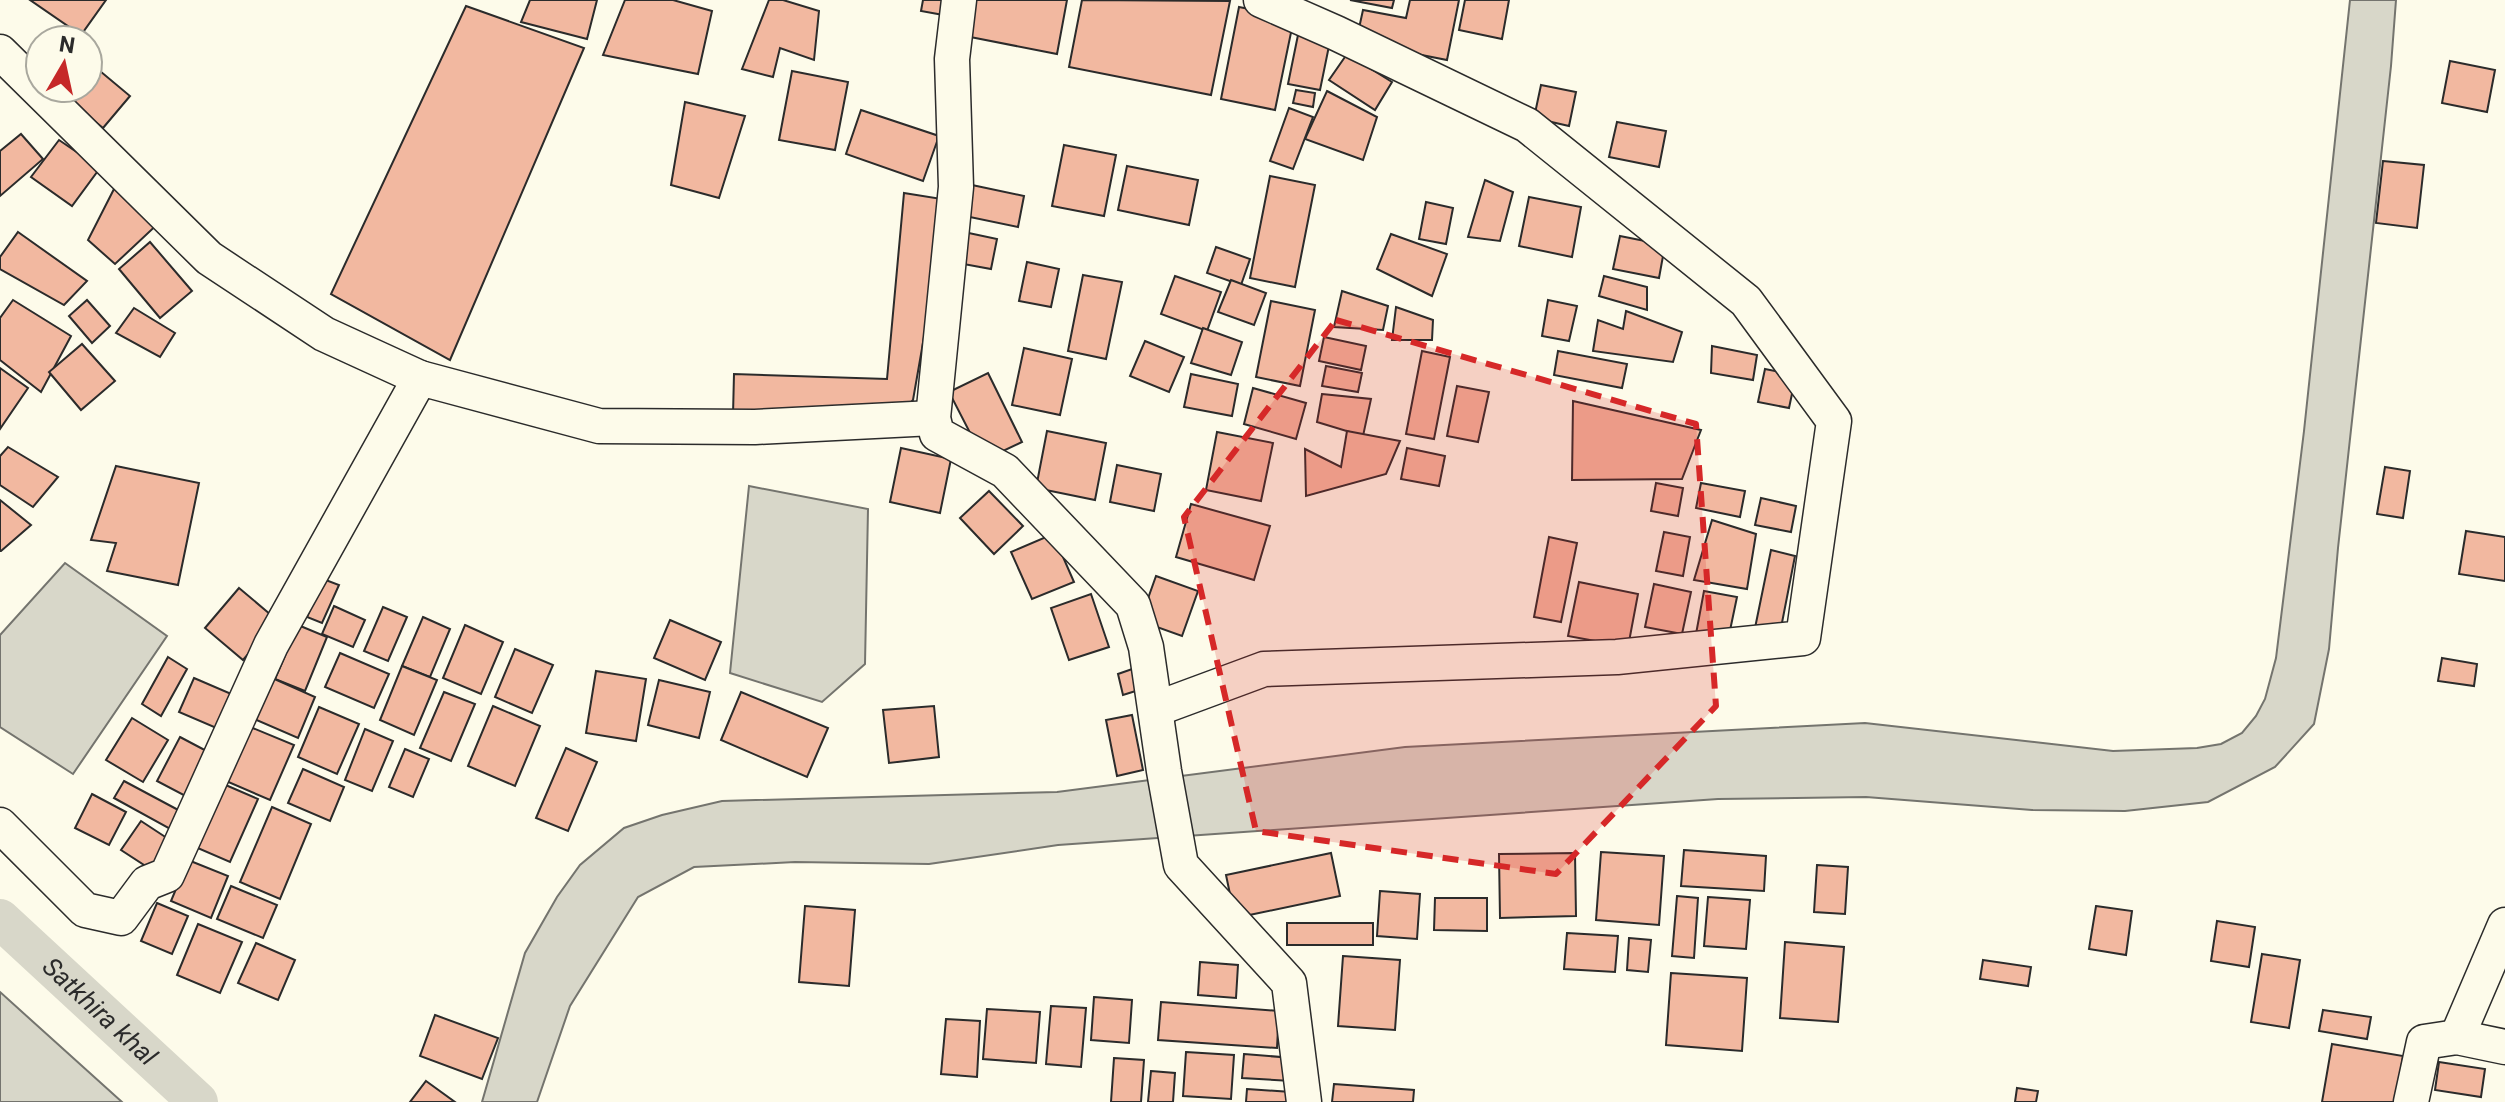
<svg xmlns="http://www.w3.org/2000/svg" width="2505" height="1102" font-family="Roboto,sans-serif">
	<rect width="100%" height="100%" fill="#fdfbea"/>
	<g fill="#d8d7c9" stroke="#74746e" stroke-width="2">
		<path d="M2350 0H2396L2391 66 2338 548 2329 649 2314 724 2275 767 2208 802 2125 811 2032 810 1866 797 1718 799 1058 845 929 864 795 862 694 867 638 897 570 1006 537 1102H482L525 953 557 897 580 865 624 828 662 815 722 801 1057 792 1405 747 1865 723 2113 751 2197 748 2221 744 2242 733 2256 716 2265 699 2276 658 2304 431Z"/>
		<path d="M749 486 868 509 865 664 822 702 730 673Z"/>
		<path d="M65 563 167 636 73 774 0 727V635Z"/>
		<path d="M0 992 122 1102H0Z"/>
	</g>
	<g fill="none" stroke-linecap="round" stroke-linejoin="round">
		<path stroke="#d8d7c9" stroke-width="40" id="s1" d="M0 919 198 1102"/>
	</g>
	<g fill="#f2b8a0" stroke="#2b2b2b" stroke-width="2">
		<path d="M30 0H106L81 35Z"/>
		<path d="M530 0H597L587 39 521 22Z"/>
		<path d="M625 0H673L712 11 698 74 603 55Z"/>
		<path d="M769 0H783L819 11 814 60 780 48 773 77 742 69Z"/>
		<path d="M923 0H953L949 16 921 11Z"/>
		<path d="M967 0H1067L1057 54 960 35Z"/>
		<path d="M1082 0 1230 1 1211 95 1069 67Z"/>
		<path d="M1350 0H1394L1392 8Z"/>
		<path d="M1410 0H1459L1447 60 1356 42 1363 10 1406 18Z"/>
		<path d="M1465 0H1509L1502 39 1459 30Z"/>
		<path d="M466 6 584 48 450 360 331 294Z"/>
		<path d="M1239 7 1294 18 1275 110 1221 99Z"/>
		<path d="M1298 35 1330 41 1320 90 1288 84Z"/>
		<path d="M1347 54 1392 82 1375 110 1329 80Z"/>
		<path d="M88 61 130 96 103 128 60 94 64 88H88Z"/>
		<path d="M2450 61 2495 70 2487 112 2442 103Z"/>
		<path d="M792 71 848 82 835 150 779 140Z"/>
		<path d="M1541 85 1576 92 1569 126 1534 118Z"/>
		<path d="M1296 90 1315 93 1313 107 1293 103Z"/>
		<path d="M1327 91 1377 117 1363 160 1305 139Z"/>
		<path d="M685 102 745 116 719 198 671 185Z"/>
		<path d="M1289 108 1313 117 1293 169 1270 161Z"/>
		<path d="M861 110 939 136 923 181 846 154Z"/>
		<path d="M1617 122 1666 131 1659 167 1609 157Z"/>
		<path d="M21 134 43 159 0 196V151Z"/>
		<path d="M59 140 100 168 72 206 31 177Z"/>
		<path d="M1064 145 1116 155 1104 216 1052 206Z"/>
		<path d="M2383 161 2424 165 2417 228 2376 223Z"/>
		<path d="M1127 166 1198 180 1189 225 1118 210Z"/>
		<path d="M1270 176 1315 185 1295 287 1250 278Z"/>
		<path d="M1485 180 1513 192 1500 241 1468 237Z"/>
		<path d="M972 185 1024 196 1018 227 965 216Z"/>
		<path d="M115 187 163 219 115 264 88 240Z"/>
		<path d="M904 193 948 200 913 400 901 414 733 415 734 374 887 379Z"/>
		<path d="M1529 197 1581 207 1572 257 1519 246Z"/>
		<path d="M1426 202 1453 208 1446 244 1419 239Z"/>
		<path d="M18 232 87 281 64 305 0 269V257Z"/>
		<path d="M964 232 997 239 991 269 958 263Z"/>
		<path d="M1391 234 1447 254 1432 296 1377 269Z"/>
		<path d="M1620 236 1665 245 1659 278 1613 269Z"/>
		<path d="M150 242 192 291 160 318 119 269Z"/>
		<path d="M1216 247 1250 259 1241 285 1207 273Z"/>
		<path d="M1027 262 1059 269 1051 307 1019 301Z"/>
		<path d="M1083 275 1122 282 1106 359 1068 351Z"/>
		<path d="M1175 276 1221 292 1207 331 1161 314Z"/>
		<path d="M1604 276 1647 287V310L1599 296Z"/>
		<path d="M1231 280 1266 293 1254 325 1218 312Z"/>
		<path d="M1342 291 1388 306 1383 330 1334 327Z"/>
		<path d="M13 300 71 336 41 392 0 360V318Z"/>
		<path d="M87 300 110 326 92 343 69 316Z"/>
		<path d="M1548 300 1577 306 1569 341 1542 336Z"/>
		<path d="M1271 301 1315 310 1300 386 1256 377Z"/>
		<path d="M1396 307 1433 320 1432 340H1392Z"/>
		<path d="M134 308 175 333 160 357 116 333Z"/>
		<path d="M1626 311 1682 332 1673 362 1593 351 1598 320 1623 329Z"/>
		<path d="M1203 328 1242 342 1231 375 1191 363Z"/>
		<path d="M1324 337 1366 346 1361 370 1319 361Z"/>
		<path d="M1145 341 1184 357 1169 392 1130 376Z"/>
		<path d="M82 344 115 381 81 410 49 372Z"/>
		<path d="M1712 346 1757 355 1753 380 1711 373Z"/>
		<path d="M1024 348 1072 359 1060 415 1012 405Z"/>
		<path d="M1422 351 1450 357 1434 439 1406 434Z"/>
		<path d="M1558 351 1627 364 1622 388 1554 375Z"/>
		<path d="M1326 366 1362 373 1358 392 1322 386Z"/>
		<path d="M0 368 28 388 0 429Z"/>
		<path d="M1765 369 1796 375 1789 408 1758 402Z"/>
		<path d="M988 373 1022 442 984 460 949 392Z"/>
		<path d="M1191 374 1238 384 1232 416 1184 407Z"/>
		<path d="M1457 386 1489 392 1478 442 1447 436Z"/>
		<path d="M1253 388 1306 403 1296 439 1244 424Z"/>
		<path d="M1322 394 1371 399 1363 436 1317 422Z"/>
		<path d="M1573 401 1701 430 1682 479 1572 480Z"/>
		<path d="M1047 431 1106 443 1095 500 1036 488Z"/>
		<path d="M1347 431 1400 441 1386 474 1306 496 1305 449 1341 467Z"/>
		<path d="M1217 432 1273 443 1261 501 1206 490Z"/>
		<path d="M8 447 58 477 33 507 0 485V456Z"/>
		<path d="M901 448 951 459 940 513 890 502Z"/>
		<path d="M1407 448 1445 456 1439 486 1401 479Z"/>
		<path d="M1117 465 1161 474 1154 511 1110 502Z"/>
		<path d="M116 466 199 483 178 585 107 571 116 543 91 540Z"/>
		<path d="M2385 467 2410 471 2403 518 2377 514Z"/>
		<path d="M1656 483 1683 488 1678 516 1651 511Z"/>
		<path d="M1701 483 1745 491 1740 517 1696 508Z"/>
		<path d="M989 491 1023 526 994 554 960 518Z"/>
		<path d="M1761 498 1796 506 1791 532 1755 525Z"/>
		<path d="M0 500 31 525 1 551H0Z"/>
		<path d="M1191 504 1270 526 1254 580 1176 557Z"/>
		<path d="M1712 520 1756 534 1747 589 1694 580Z"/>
		<path d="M2466 531 2505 537V581L2459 574Z"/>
		<path d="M1664 532 1690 537 1683 576 1656 571Z"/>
		<path d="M1053 534 1074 582 1032 599 1011 552Z"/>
		<path d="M1549 537 1577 543 1561 622 1534 617Z"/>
		<path d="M1771 550 1795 556 1780 633 1755 628Z"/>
		<path d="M1156 576 1198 591 1182 636 1140 621Z"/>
		<path d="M323 579 339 585 322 623 307 617Z"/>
		<path d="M1579 582 1638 594 1628 647 1568 636Z"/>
		<path d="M1654 584 1691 592 1682 634 1645 627Z"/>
		<path d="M239 588 277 620 243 660 205 628Z"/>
		<path d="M1704 591 1737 597 1728 640 1696 634Z"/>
		<path d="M1091 594 1109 647 1069 660 1051 608Z"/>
		<path d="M334 606 365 620 353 647 322 634Z"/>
		<path d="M383 607 407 617 388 661 364 651Z"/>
		<path d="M423 617 450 629 430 677 402 666Z"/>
		<path d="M670 620 721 642 705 680 654 658Z"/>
		<path d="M298 625 327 637 305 691 275 679Z"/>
		<path d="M465 625 503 642 481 694 443 678Z"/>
		<path d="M515 649 553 665 532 713 495 697Z"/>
		<path d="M340 653 389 674 374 708 325 687Z"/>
		<path d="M168 657 187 669 161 716 142 704Z"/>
		<path d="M2442 658 2477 664 2474 686 2438 681Z"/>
		<path d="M402 666 437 680 414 735 380 720Z"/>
		<path d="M1135 668 1142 689 1123 695 1118 674Z"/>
		<path d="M596 671 646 679 636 741 586 733Z"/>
		<path d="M270 677 315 697 298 738 252 718Z"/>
		<path d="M194 678 236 696 221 730 179 712Z"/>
		<path d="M659 680 710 692 699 738 648 725Z"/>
		<path d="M444 692 475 704 451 761 420 748Z"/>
		<path d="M741 692 828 728 807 777 721 740Z"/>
		<path d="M493 706 540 726 515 786 468 766Z"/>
		<path d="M934 706 939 757 889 763 883 710Z"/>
		<path d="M319 707 359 724 337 774 298 757Z"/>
		<path d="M1132 715 1143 770 1117 776 1106 720Z"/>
		<path d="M132 718 168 740 143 782 106 760Z"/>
		<path d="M248 726 294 745 270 800 226 781Z"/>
		<path d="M365 729 393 741 372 791 345 780Z"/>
		<path d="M180 737 216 756 193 800 157 781Z"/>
		<path d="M566 748 597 762 568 831 536 818Z"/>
		<path d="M405 749 429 759 413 797 389 787Z"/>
		<path d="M303 769 344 787 330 821 288 803Z"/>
		<path d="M124 781 182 812 172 830 114 798Z"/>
		<path d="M221 783 258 799 230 862 193 846Z"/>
		<path d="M92 794 126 812 109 845 75 828Z"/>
		<path d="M272 807 311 824 280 899 240 882Z"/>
		<path d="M141 821 176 844 158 874 121 850Z"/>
		<path d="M1684 850 1766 856 1764 891 1681 886Z"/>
		<path d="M1601 852 1664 856 1659 925 1596 920Z"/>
		<path d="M1331 853 1340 896 1235 918 1226 875Z"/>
		<path d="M1575 853 1576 916 1500 918 1499 854Z"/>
		<path d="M188 860 228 876 211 918 171 901Z"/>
		<path d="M1817 865 1848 867 1845 914 1814 912Z"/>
		<path d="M231 886 277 905 263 938 217 919Z"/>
		<path d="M1380 891 1420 894 1417 939 1377 936Z"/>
		<path d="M1677 896 1698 898 1694 958 1672 956Z"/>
		<path d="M1708 897 1750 900 1746 949 1704 946Z"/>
		<path d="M1435 898H1487V931L1434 930Z"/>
		<path d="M157 903 188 916 172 954 141 941Z"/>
		<path d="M805 906 855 910 849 986 799 982Z"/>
		<path d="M2096 906 2132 911 2126 955 2089 949Z"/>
		<path d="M2217 921 2255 927 2249 967 2211 961Z"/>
		<rect x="1287" y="923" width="86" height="22"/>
		<path d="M198 924 242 942 220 993 177 975Z"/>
		<path d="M1567 933 1618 936 1615 972 1564 969Z"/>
		<path d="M1629 938 1651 940 1648 972 1627 970Z"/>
		<path d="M1785 942 1844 947 1838 1022 1780 1018Z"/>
		<path d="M256 943 295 960 278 1000 238 983Z"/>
		<path d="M2262 954 2300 960 2289 1028 2251 1022Z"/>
		<path d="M1343 956 1400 960 1395 1030 1338 1026Z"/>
		<path d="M1983 960 2031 967 2028 986 1980 979Z"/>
		<path d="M1200 962 1238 965 1236 998 1198 995Z"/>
		<path d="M1671 973 1747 978 1742 1051 1666 1045Z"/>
		<path d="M1094 997 1132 1000 1129 1043 1091 1040Z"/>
		<path d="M1161 1002 1279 1011 1277 1048 1158 1040Z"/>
		<path d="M1051 1006 1086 1008 1081 1067 1046 1064Z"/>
		<path d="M987 1009 1040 1012 1036 1063 983 1059Z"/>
		<path d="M2323 1010 2371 1017 2367 1039 2319 1031Z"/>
		<path d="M435 1015 498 1038 482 1079 420 1056Z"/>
		<path d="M946 1019 980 1021 977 1077 941 1074Z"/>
		<path d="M2332 1044 2403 1056 2396 1102H2322Z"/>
		<path d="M1186 1052 1234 1055 1231 1099 1183 1096Z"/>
		<path d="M1244 1054 1293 1058 1291 1081 1242 1078Z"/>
		<path d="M1114 1058 1144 1060 1141 1102H1111Z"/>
		<path d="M2439 1062 2485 1069 2481 1097 2435 1090Z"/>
		<path d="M1151 1071 1175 1073 1173 1102H1148Z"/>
		<path d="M426 1081 455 1102H410Z"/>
		<path d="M1334 1084 1414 1090 1413 1102H1332Z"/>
		<path d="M2017 1088 2038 1091 2036 1102H2015Z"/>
		<path d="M1247 1089 1291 1092 1290 1102H1246Z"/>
	</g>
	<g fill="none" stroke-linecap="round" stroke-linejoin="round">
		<defs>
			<g id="street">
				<path d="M959 0 952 59 956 187 933 418 937 434 1005 471 1133 605 1146 647 1164 771 1181 865 1289 983 1304 1102"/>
				<path d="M0 52 209 258 324 334 420 378"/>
				<path d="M1156 709 1264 669 1617 657 1803 638 1834 421 1746 301 1527 125 1336 33 1261 0"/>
				<path d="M0 825 85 910 121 918 147 883 167 875 271 645 420 378 599 426 755 427 933 418"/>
				<path d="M2457 1037 2505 925"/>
				<path d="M2411 1102 2424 1042 2457 1037 2505 1047"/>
			</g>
		</defs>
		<use href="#street" stroke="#2b2b2b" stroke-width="37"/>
		<use href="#street" stroke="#fdfbea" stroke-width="34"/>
	</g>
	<path fill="#d62828" fill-opacity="0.2" stroke="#d62828" stroke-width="6" stroke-dasharray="16 10" stroke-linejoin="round" d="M1336 320 1696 424 1716 706 1556 874 1256 831 1184 517Z"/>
	<g text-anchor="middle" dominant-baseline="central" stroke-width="6" stroke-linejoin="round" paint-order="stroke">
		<g font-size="26" font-style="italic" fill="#2b2b2b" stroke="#fdfbea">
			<text stroke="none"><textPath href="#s1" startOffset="136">Satkhira khal</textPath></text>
		</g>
	</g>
	<g transform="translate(64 64) rotate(9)"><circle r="38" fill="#fdfbea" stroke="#a9a89e" stroke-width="2"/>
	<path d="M0-6L14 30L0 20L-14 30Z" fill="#c62828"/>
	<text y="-12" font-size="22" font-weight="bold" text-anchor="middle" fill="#2b2b2b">N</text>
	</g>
</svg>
